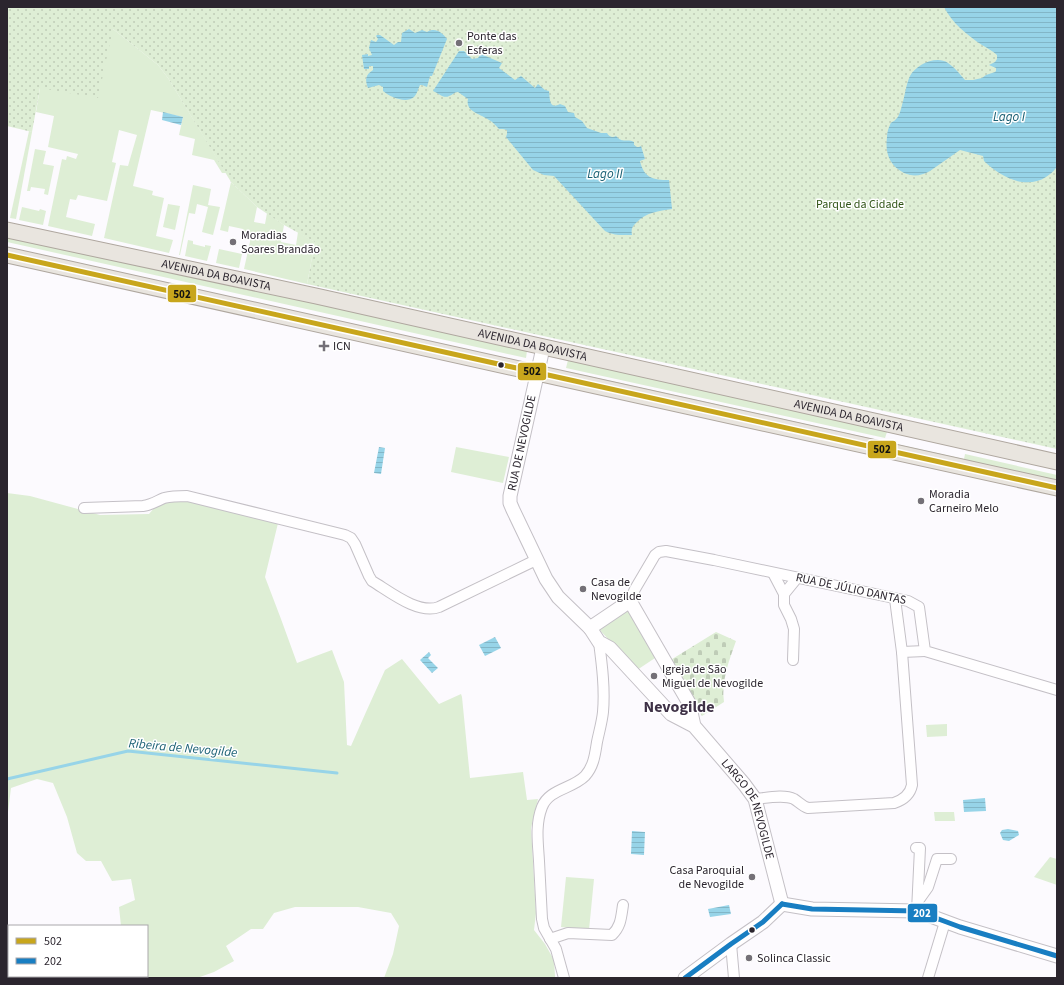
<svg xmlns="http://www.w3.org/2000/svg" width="1064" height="985" font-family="'Source Sans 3',sans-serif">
	<defs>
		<pattern id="cemetery-stones" width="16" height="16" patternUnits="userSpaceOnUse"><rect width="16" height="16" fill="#deeed5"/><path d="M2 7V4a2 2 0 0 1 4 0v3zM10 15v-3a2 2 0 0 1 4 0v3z" fill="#bfccb7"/></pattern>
		<pattern id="park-dots" width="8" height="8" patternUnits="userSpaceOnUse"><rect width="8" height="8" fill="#deeed5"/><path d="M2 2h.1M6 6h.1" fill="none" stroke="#bfccb7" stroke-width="1.8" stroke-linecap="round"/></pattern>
		<pattern id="water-rules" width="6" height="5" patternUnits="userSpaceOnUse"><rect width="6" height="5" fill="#97d4e8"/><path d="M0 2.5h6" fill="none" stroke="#82b6c7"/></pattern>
	</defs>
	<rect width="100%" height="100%" fill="#fcfafe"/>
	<g fill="#deeed5">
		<path d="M113 29 158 65 168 78 226 173H222L214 160 192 155 195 139 179 135 183 117 151 110 133 186 153 191 152 195 164 198 156 236 173 240 169 253 104 238 120 165 128 166 137 135 119 130 112 162 116 163 107 201 78 195 76 200 70 199 66 217 95 224 92 236 48 226 62 159 66 160 67 156 76 159 78 154 48 147 54 116 36 112 40 88Z"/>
		<path d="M29 131 32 132 16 219 10 218Z"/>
		<path d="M35 149 46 151 43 164 54 166 48 195 44 194 45 189 31 187 30 191H27Z"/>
		<path d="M231 182 257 207 254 222 265 224 267 213 284 225 281 242 296 245 298 232 315 242 307 284 244 269 251 237 242 235 243 229 229 226 228 232 220 230Z"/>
		<path d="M193 185 211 189 208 205 220 207 213 235 202 232 208 207 197 204 195 214 189 213 180 255H179Z"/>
		<path d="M168 204 180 206 175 230 163 227Z"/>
		<path d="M22 207 39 211 40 209 46 211 43 225 19 220Z"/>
		<path d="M7 235 527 351 526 358 7 242Z"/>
		<path d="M188 240 193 241V244L205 247V245L211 246 207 261 185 256Z"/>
		<path d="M219 249 242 254 239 268 216 263Z"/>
		<path d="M568 360 1057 468V470L887 432 885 438 566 368Z"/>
		<path d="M566 371 964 459 965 454 1057 475V482L565 373Z"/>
		<path d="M456 447 509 457 503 483 451 472Z"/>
		<path d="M7 493 30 496 100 515 149 514 155 507 174 498 279 519 265 577 281 619 297 663 332 650 344 682 347 745 351 746 366 712 385 670 402 659 439 704 461 694 462 697 470 778 523 772 527 800 538 799 531 828 536 913 534 930 545 944 554 960 555 976V978H384L393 954 399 926 391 913 358 907H295L274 913 263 929H251L226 946 234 961 214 972 197 978H123V976H147V926H121L119 907 135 900 131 879 112 881 101 861H86L77 853 67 817 53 783 37 779 11 788 7 820Z"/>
		<path d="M628 605 658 656 637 670 596 626Z"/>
		<path d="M947 724V736L927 737 926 725Z"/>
		<path d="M934 812H954L955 821H935Z"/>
		<path d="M1050 857 1057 859V885L1034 877Z"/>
		<path d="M566 877 594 879 589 930 561 927Z"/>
	</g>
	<path fill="url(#cemetery-stones)" d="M716 632 736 641C729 661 721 681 724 702L702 716 669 661Z"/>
	<path fill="url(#park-dots)" d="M7 7H1057V449L307 284 315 242 284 225 257 207 231 182 168 78 158 65 113 29 98 98 40 88 32 132 7 126Z"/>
	<g fill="url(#water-rules)">
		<path d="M944 7H1057V169L1056 168C1053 172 1050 174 1046 177 1026 190 1000 177 984 161L983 156 960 150 930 171C921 176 913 177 904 173 889 165 885 153 887 137 887 133 888 129 890 125 891 121 894 122 896 119 899 117 901 109 902 105 905 96 906 84 910 76 916 65 936 55 948 63 954 67 960 74 965 80H973L982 78 986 75 995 72 996 71V68L989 65 995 62 997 59V55C993 51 987 48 982 45 967 35 952 23 944 7Z"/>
		<path d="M409 29 415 33 422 30 427 32C435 27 442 32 447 39L432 76H430L427 87 422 85H420C418 89 417 94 414 97 406 104 390 97 383 91V87L379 85 368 88C365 80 365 75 373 70V66H369V69H364L362 55 368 54V56L372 55 369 48 371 40 376 42 378 39 376 36 377 35H380L394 45 398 42H401L402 33Z"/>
		<path d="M459 51H464L472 59 478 58 481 54 502 63 499 68 515 80 521 76 535 88 538 84 545 90 549 91C550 99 549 110 560 104L565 106 568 112 574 113 575 117 582 121 587 128 601 133H607C609 137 613 138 616 136 623 144 627 138 634 142V145L637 147H639L641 146 645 159 640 161C644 178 653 180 669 180L672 209C659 211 646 212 636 223 632 227 631 229 632 235 622 235 615 236 605 231L554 176 544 175 533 170 506 137 507 134V130L503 129H499C496 126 493 122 489 120 481 114 465 112 468 99L458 92C454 92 453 95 449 96 444 99 438 93 433 91Z"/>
		<path d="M163 112 183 117 181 125 162 120Z"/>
		<path d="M379 447 385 448 381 474 374 473Z"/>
		<path d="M495 637 501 648 485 656 479 645Z"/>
		<path d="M429 652 431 655 428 658 438 668 432 673 420 660Z"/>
		<path d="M985 798 986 811 964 812 963 800Z"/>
		<path d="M1008 829 1018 831 1019 835 1009 841 1003 840 1000 833 1002 830Z"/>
		<path d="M632 831 645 832 644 855 631 854Z"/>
		<path d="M729 905 731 914 710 917 708 909Z"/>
	</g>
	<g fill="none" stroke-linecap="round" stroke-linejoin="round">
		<path stroke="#97d4e8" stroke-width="3" d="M7 779 128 751 337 773"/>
		<defs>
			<g id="street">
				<path d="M84 508 143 506C151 505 157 501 164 498 172 496 179 496 187 496L345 535 351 538 355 544 369 576 372 581C389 591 418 615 439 607L536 560"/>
				<path d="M773 573 784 594V605L791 619 794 629 793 660"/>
				<path d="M784 594 797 578"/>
				<path d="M630 601 635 589 655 555 659 552 666 551 714 560 908 601 919 607 925 651 1057 690"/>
				<path d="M902 652 925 651"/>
				<path d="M755 799C766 798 784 794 794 799 799 802 802 806 808 808L894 803C903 800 910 795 912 785L902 652 895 599"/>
				<path d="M916 848H920L917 911"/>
				<path d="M918 901 928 887 937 859H951"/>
				<path d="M550 939 568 933 612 935C621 926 621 918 623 905"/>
				<path d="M731 944 734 978"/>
				<path d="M564 978 556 949 544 928 542 919C541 900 540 881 539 861 538 843 535 825 542 807 549 789 572 789 585 776 594 766 595 754 597 742 599 732 602 722 603 712 605 689 602 665 599 642"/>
				<path d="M928 978 945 922"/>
			</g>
			<g id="secondary">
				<path d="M543 348 510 496V503L513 510 546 579 558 597 590 628"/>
				<path id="s1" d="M694 726 689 703 630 601 590 628 599 642 610 648 671 714 694 726 744 784 755 799 782 904"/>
				<path d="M782 904 812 909 917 911 960 927 1057 956"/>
				<path d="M685 978 731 944 763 922 782 904"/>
			</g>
			<g id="primary">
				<path id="s2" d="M7 230 316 296 1057 462"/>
				<path d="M7 255 537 373 1057 488"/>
			</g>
		</defs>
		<use href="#street" stroke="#c4c0c6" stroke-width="12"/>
		<use href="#secondary" stroke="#c4c0c6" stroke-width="15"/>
		<use href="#primary" stroke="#afa79f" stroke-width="17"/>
		<use href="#street" stroke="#fffeff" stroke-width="10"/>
		<use href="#secondary" stroke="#fffeff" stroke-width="13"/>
		<use href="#primary" stroke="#e9e5df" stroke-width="15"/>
		<defs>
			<path id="bus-1" d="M7 255 1057 488"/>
			<g id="bus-2">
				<path d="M782 904 812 909 917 911 960 927 1057 956"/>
				<path d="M685 978 731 944 763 922 782 904"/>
			</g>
		</defs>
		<use href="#bus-1" stroke="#fff" stroke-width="8"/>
		<use href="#bus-2" stroke="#fff" stroke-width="8"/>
		<use href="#bus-1" stroke="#c8a61c" stroke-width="5"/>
		<use href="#bus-2" stroke="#187ec2" stroke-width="5"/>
	</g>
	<g fill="#747077" stroke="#fff" stroke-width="1.5">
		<circle cx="459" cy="43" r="4"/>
		<circle cx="233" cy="242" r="4"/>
		<path d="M322 340h4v4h4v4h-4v4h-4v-4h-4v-4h4z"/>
		<circle cx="921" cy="501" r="4"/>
		<circle cx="583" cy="589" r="4"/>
		<circle cx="654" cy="676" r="4"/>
		<circle cx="752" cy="877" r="4"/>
		<circle cx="749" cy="958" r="4"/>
	</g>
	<g fill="#2b252e" stroke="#fff" stroke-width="1.5">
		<circle cx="501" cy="365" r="3.5"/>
		<circle cx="752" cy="930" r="3.5"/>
	</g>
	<g text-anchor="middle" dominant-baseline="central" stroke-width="3" stroke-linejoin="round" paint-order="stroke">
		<g font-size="12" fill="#2b252e" stroke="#fff" text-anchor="start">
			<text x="467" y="36">Ponte das<tspan x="467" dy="14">Esferas</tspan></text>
			<text x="241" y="235">Moradias<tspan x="241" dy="14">Soares Brandão</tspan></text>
			<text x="333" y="346">ICN</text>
			<text x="929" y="494">Moradia<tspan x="929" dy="14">Carneiro Melo</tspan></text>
			<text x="591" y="582">Casa de<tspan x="591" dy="14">Nevogilde</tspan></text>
			<text x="662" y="669">Igreja de São<tspan x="662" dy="14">Miguel de Nevogilde</tspan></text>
			<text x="744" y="870" text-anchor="end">Casa Paroquial<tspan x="744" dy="14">de Nevogilde</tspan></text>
			<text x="757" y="958">Solinca Classic</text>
		</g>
		<g font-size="12" fill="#305416" stroke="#fff">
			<text x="860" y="204">Parque da Cidade</text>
		</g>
		<g font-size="12" fill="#2b252e" stroke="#fff">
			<text stroke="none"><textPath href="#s2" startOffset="214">AVENIDA DA BOAVISTA</textPath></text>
			<text stroke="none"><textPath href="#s2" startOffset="538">AVENIDA DA BOAVISTA</textPath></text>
			<text stroke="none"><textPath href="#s2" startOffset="862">AVENIDA DA BOAVISTA</textPath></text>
			<text transform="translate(522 443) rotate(-78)">RUA DE NEVOGILDE</text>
			<text transform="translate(851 589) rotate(12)">RUA DE JÚLIO DANTAS</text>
			<text stroke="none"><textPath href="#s1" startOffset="436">LARGO DE NEVOGILDE</textPath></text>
		</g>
		<g font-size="13" font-style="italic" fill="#1a6074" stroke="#fff">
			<text x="1009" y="117">Lago I</text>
			<text x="605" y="174">Lago II</text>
			<text transform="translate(183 748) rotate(5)">Ribeira de Nevogilde</text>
		</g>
		<g font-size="16" font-weight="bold" fill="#3f3247" stroke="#fff">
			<text x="679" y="707">Nevogilde</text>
		</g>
	</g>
	<g stroke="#fff" stroke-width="1.5">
		<rect x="167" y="284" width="30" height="19" rx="4" fill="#c8a61c"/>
		<rect x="517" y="362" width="30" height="19" rx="4" fill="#c8a61c"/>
		<rect x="867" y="440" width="30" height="19" rx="4" fill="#c8a61c"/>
		<rect x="907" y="903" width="31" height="20" rx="4" fill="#187ec2"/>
	</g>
	<g font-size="11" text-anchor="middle" font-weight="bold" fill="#fff">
		<text x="922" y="917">202</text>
	</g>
	<g font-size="11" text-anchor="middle" font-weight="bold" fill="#111">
		<text x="182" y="298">502</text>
		<text x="532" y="375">502</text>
		<text x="882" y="453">502</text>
	</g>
	<rect width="1064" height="985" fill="none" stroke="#2b252e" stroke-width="16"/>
	<rect x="8" y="925" width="140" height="52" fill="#ffffff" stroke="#aaa8ab"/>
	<rect x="16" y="938" width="20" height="6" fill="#c8a61c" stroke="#aaa8ab"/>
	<text x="44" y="945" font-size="12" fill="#2b252e">502</text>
	<rect x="16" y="958" width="20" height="6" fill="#187ec2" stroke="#aaa8ab"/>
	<text x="44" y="965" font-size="12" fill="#2b252e">202</text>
</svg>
